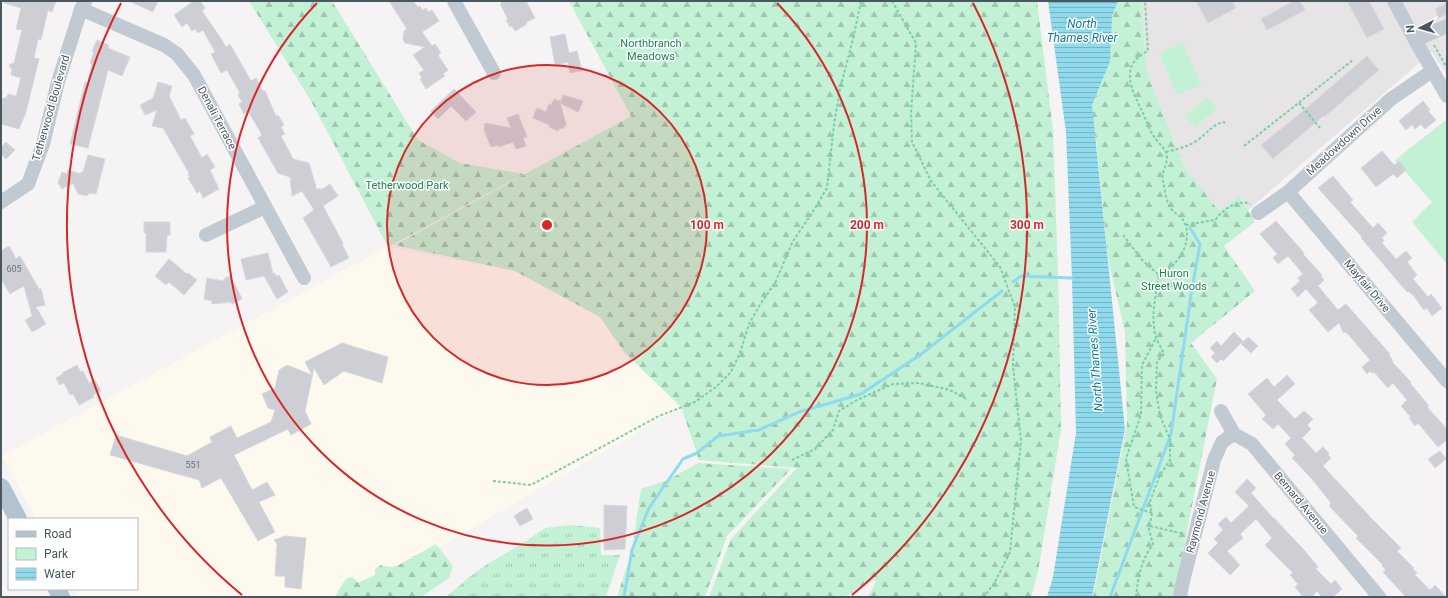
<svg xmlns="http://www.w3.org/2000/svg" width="1448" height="598" font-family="Roboto,sans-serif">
	<defs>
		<pattern id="grass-tufts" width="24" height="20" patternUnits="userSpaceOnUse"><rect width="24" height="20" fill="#c3f1d5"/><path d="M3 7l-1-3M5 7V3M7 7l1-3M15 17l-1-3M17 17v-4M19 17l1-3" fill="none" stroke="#a0c6b0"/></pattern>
		<pattern id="forest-firs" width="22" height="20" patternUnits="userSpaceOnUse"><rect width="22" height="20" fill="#c3f1d5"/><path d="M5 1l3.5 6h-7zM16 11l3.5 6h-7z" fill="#a0c6b0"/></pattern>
		<pattern id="water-rules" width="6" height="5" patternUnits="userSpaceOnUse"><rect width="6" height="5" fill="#90daee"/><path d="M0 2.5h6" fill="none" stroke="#78b4c4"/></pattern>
	</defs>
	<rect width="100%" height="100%" fill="#f5f3f3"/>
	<path fill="#fdf9ef" d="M387 247 515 271 600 317 625 353 681 407 353 597H78L74 589H137V519H36L2 456Z"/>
	<path fill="#e6e4e5" d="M1141 1H1447V75L1432 52 1248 210 1239 196 1219 211 1183 165 1147 73Z"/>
	<path fill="url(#grass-tufts)" d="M571 525 600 528 601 555H620L606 597H446L469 577 489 563 525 542 545 528Z"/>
	<g fill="url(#forest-firs)">
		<path d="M249 1H332L418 140 460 163 524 174 388 247 311 101Z"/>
		<path d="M569 1H1037L1053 130 1058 273 1061 429 1038 572 1031 597H868L876 582 874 580 844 597H709L731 539 797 468 698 460 697 453 681 407 625 353 600 317 515 271 395 245 648 107 631 116Z"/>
		<path d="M1112 1H1141L1147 73 1183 165 1219 211 1239 196 1255 222 1224 246 1255 291 1191 343 1217 379 1174 597H1093L1127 424 1125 332 1108 259 1096 139 1086 103Z"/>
		<path d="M698 463 791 469 727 536 705 597H617L632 550 641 489 668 480Z"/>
		<path d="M436 544 453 566 449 578 421 597H335C341 589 347 567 358 583L375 575V569L381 565 389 567 397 566Z"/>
	</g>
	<g fill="#c3f1d5">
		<path d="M1183 43 1201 85 1177 95 1159 53Z"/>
		<path d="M1207 97 1217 108 1195 127 1185 117Z"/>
		<path d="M1446 120 1447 121V264L1412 222 1432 202 1395 160Z"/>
	</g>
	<path fill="url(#water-rules)" d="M1048 1H1118L1112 16 1110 61 1092 105 1125 429 1092 597H1047L1053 577 1076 433 1072 278 1066 132Z"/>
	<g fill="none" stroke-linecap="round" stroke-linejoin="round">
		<g stroke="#90daee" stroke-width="3">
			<path d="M1013 282 1021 276 1072 278"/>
			<path d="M624 597 632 550 649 508 683 459 697 453 718 436 759 430 799 412 861 394 920 355 1002 291"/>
			<path d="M1110 597 1171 434 1191 295 1200 244 1190 228"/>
		</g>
	</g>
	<g fill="#cdcfd5" stroke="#d7d9de">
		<path d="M4 1H56L52 12 48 10 41 40 38 39 34 58 39 59 26 112 19 129 1 124V99L7 97 8 94 16 96 21 78 11 75 12 70 9 65 14 63 22 30 16 29 21 8 4 3Z"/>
		<path d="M129 1H158L153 12Z"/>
		<path d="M194 1H200L205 8 202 11 220 37 226 47 230 44 251 81 256 78 263 91H265L276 116 278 115 284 125 281 127 285 134 281 136 293 159 309 163 317 190 320 188 321 190 330 184 338 196 323 206 343 243 342 244 349 258 331 267 303 218 314 210 302 191 292 196 290 177 278 173 258 138 262 135 248 111 244 114 239 104 242 102 238 95 240 93 227 70 221 73 211 54 215 52 203 30 198 33 195 29 192 31 187 23 182 27 174 15Z"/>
		<path d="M389 1H413L418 7 420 6 422 10 426 8 428 12 432 10 439 21 422 32 432 46 435 44 441 53 438 55 448 70 443 74 445 76 426 89 420 79 422 78 419 73 424 70 413 55 425 47 405 43 403 39 404 31 407 29Z"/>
		<path d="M500 1H526L535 18 526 22 527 24 515 31 512 26 510 27 506 20 508 19 500 4 502 3Z"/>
		<path d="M1196 1H1232L1236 8 1208 23Z"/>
		<path d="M1294 1H1300L1305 10 1267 30 1261 19Z"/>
		<path d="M1347 1H1369L1384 29 1367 38Z"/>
		<path d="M1447 3V14L1439 18 1435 9Z"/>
		<path d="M565 34 569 53 577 51 582 71 570 73 568 62 555 65 550 37Z"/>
		<path d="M97 40 109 45 108 48 130 57 122 76 108 70 88 148 70 144 85 82 88 83 92 64 90 63 94 52 92 51Z"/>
		<path d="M1367 56 1379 70 1324 117 1323 116 1273 159 1261 145 1303 111Z"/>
		<path d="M158 82 172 86 169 96 181 120 185 118 194 134 190 136 202 158 207 154 215 167 210 170 219 189 203 198 200 191 197 193 188 178 190 177 188 174 189 173 163 128 152 126 157 110 145 115 140 105 153 98Z"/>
		<path d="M454 89 476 112 466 121 451 106 438 119 431 111Z"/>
		<path d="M563 95 583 101 578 112 560 103 566 124 564 128 559 129 558 131 549 127 550 125 533 118 537 108 546 112 549 104 551 105 554 99 560 101V103Z"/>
		<path d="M1423 101 1430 110 1428 111 1436 120 1425 129 1421 124 1415 129 1412 125 1406 130 1399 121Z"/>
		<path d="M518 114 527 137 523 138 526 146 516 149 513 142 499 147 498 145 491 147 484 130 485 123 511 128 507 118Z"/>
		<path d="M6 142 15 150 6 159 1 154V147Z"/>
		<path d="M1382 151 1394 165 1399 161 1406 170 1397 178 1393 174 1376 187 1361 168Z"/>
		<path d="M88 155 105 159 96 194 89 193 87 196 78 194 73 183 62 189 58 183 62 172 67 174 68 170 81 174V172H83Z"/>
		<path d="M1333 176 1353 200 1350 202 1373 228 1378 223 1387 233 1382 238 1384 241 1382 243 1396 259 1406 251 1412 258 1407 262 1417 275 1413 279 1428 297 1431 294 1442 308 1432 316 1427 308 1424 310 1413 295 1408 291 1407 292 1362 239 1361 238 1362 237 1318 188Z"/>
		<path d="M1276 221 1304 253 1303 254 1322 275 1321 276 1324 280 1318 286 1338 310 1346 304 1390 354 1389 355 1393 361 1392 362 1411 382 1410 383 1429 406 1427 407 1447 429V440L1438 447 1418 423 1415 426 1409 418 1411 417 1401 406 1407 400 1393 383 1388 388 1374 372 1372 373 1370 371 1367 374 1362 367 1370 360 1347 333 1343 332 1339 323 1328 332 1309 310 1318 303 1306 289 1298 297 1291 289 1300 281 1298 278 1303 274 1288 256 1278 264 1273 258 1277 254 1260 234Z"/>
		<path d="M144 222H170V235H167L166 252H146V233H144Z"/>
		<path d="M9 246 16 259 20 256 39 289H41L45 305 36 307 46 324 32 332 25 320 32 316 24 286 10 294 1 279V251Z"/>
		<path d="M268 253 273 274 275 273 276 277 279 275 288 292 277 299 264 276 246 280 241 259Z"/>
		<path d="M169 259 187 274 188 273 197 280 184 295 169 282 166 285 155 276Z"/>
		<path d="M226 277H231L242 299 232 304 231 302 212 304V301L204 299 207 278 223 281Z"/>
		<path d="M1234 332 1243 341 1223 361 1221 359 1217 363 1211 357 1215 353 1210 348 1217 341 1221 346Z"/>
		<path d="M1248 337 1258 346 1251 353 1241 344Z"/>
		<path d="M342 343 388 357 382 383 344 371 324 385 314 368 305 411 311 424 291 435 288 429 234 455 252 490 267 482 275 495 259 502 275 532 258 541 221 478 202 488 199 480 110 455 116 435 187 456 212 442 210 437 231 426 237 438 271 422 275 410 268 408 262 394 275 388 279 370 287 365 312 375 305 362Z"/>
		<path d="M77 365 81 372 83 371 89 383 95 380 101 391 93 395 94 397 79 405 73 394 70 395 64 383 60 385 56 378 63 374 62 373Z"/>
		<path d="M1287 375 1295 384 1277 400 1295 419 1304 411 1313 419 1307 425 1311 429 1302 438 1316 453 1323 447 1329 453 1328 455 1331 458 1323 466 1374 521 1401 548 1397 551 1414 568 1413 569 1417 573 1415 575 1430 590 1435 585 1446 597H1406L1383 572 1386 570 1382 566 1383 565 1356 538 1358 536 1329 506 1331 503 1312 479 1292 458 1295 455 1285 444 1291 438 1278 424 1273 429 1262 419 1266 415 1248 394 1267 378 1274 387Z"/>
		<path d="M1440 451 1446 459 1435 468 1428 459Z"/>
		<path d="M1247 479 1256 488 1251 493 1273 518V517L1305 551 1318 567 1316 569 1331 584 1335 580 1342 589 1333 597H1322L1317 591 1312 597H1303L1295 587 1298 584 1290 575 1293 573 1265 545 1272 538 1256 519 1240 534 1243 538 1227 551 1240 565 1230 575 1208 553 1218 543 1214 539 1223 530 1218 524 1226 517 1231 523 1249 506 1235 492Z"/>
		<path d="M604 505 627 506 625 549 604 550Z"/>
		<path d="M527 508 533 519 520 526 514 516Z"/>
		<path d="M285 536 306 538 301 589 285 587V576H275L277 544 274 540Z"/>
	</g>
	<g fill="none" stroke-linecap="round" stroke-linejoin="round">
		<g stroke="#7ad0a6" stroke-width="2" stroke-dasharray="3 2" stroke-linecap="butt">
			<path d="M892 1 916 43 911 113 912 142 931 181 1000 267 1015 307 1013 366 1021 441 1010 552 995 582 984 597"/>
			<path d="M1434 45 1447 68"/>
			<path d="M1299 103 1320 128"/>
			<path d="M1244 146 1353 60"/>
			<path d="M1166 152C1177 149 1188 147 1198 140 1207 133 1213 124 1224 122L1226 125"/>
			<path d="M1186 225 1215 220C1224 209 1234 201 1249 203L1250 204"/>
			<path d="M1123 235 1143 261 1159 275"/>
			<path d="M792 460 815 449 833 430 839 411 857 400 893 384 919 383 950 390 968 400"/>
			<path d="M493 481 531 485 659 416 695 402 716 387 731 372 740 353 749 324 761 303 775 283 793 241 812 213 827 188 834 125 840 89 854 35 861 1"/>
			<path d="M1152 513 1134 507 1126 459 1141 414 1142 365 1156 338"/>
			<path d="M1150 526 1184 534"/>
			<path d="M1136 597C1138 577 1141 561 1153 544L1149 530 1152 513 1149 504 1160 475 1170 460V439L1160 416 1156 391 1157 361 1164 354C1162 349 1158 343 1156 337 1150 317 1156 295 1159 275 1177 266 1191 246 1186 226 1183 217 1177 215 1172 210 1166 203 1165 190 1163 181 1160 172 1170 163 1166 152 1163 146 1156 141 1153 135 1149 129 1146 120 1143 113 1132 91 1118 65 1148 51L1145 1"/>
		</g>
		<g stroke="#c1cad2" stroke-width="14">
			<path d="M454 1 494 73"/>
			<path d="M1394 1 1415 40 1447 96"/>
			<path d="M81 9 164 45 177 54 194 75 304 278"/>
			<path d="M1415 40 1447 26"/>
			<path d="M1288 192 1447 381"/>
			<path d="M1 202 28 184 43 144 58 82 81 9 85 2"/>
			<path d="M1258 213 1288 192 1391 99 1432 71"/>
			<path d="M206 235 265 207"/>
			<path d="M1221 411 1234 434 1252 444 1379 597"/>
			<path d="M1180 597 1182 585 1214 460 1222 442 1234 434"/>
		</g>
		<g stroke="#b3c2d1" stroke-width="18">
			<path d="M1 487 18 519"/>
			<path d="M57 589 61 597"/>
		</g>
	</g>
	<circle cx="547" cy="225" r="160" fill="#d62828" fill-opacity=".12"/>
	<g fill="none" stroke="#d62828" stroke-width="2">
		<circle cx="547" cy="225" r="160"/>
		<path d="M777 3A320 320 0 1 1 317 3"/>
		<path d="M242 595A480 480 0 0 1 121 3M973 3A480 480 0 0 1 852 595"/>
	</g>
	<g text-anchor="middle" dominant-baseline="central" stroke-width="3" stroke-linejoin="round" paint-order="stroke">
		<g font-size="9" fill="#6b747e">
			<text x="14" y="269">605</text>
			<text x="193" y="465">551</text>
		</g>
		<g font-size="11" fill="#17864f" stroke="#fff">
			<text x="651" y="43">Northbranch<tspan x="651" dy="13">Meadows</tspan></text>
			<text x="407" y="185">Tetherwood Park</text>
			<text x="1174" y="273">Huron<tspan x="1174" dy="13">Street Woods</tspan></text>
		</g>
		<g font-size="11" fill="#4a5661" stroke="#fff">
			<text transform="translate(51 108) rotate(-74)">Tetherwood Boulevard</text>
			<text transform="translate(217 118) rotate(62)">Denali Terrace</text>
			<text transform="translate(1344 141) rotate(-42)">Meadowdown Drive</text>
			<text transform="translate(1367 286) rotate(50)">Mayfair Drive</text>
			<text transform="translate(1301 503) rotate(50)">Bernard Avenue</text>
			<text transform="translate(1201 512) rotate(-75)">Raymond Avenue</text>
		</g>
		<g font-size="12" font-style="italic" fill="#0c7c9b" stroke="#fff">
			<text x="1082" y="24">North<tspan x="1082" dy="14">Thames River</tspan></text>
			<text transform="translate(1095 360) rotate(-94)">North Thames River</text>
		</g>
	</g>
	<circle cx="547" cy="225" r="6" fill="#d62828" stroke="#fff" stroke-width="2"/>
	<g font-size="12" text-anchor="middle" font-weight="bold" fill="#d62828" stroke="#fff" stroke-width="3" stroke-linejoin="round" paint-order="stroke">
		<text x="707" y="229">100 m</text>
		<text x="867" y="229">200 m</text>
		<text x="1027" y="229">300 m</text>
	</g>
	<rect width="1448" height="598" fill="none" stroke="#4a5661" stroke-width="4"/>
	<rect x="8" y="518" width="130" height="72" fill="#ffffff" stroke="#b7bbc0"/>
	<rect x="16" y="531" width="20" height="6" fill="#b3c2d1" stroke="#b7bbc0"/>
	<text x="44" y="538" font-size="12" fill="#4a5661">Road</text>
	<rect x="16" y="548" width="20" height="12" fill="#c3f1d5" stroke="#b7bbc0"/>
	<text x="44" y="558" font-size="12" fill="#4a5661">Park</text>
	<rect x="16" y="568" width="20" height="12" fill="url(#water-rules)" stroke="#b7bbc0"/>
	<text x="44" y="578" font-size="12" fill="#4a5661">Water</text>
	<g transform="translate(1420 28) rotate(264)" stroke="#ffffff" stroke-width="3" paint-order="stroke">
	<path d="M0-3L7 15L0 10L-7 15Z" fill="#4a5661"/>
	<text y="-6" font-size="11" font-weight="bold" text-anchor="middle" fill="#4a5661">N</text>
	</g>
</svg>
